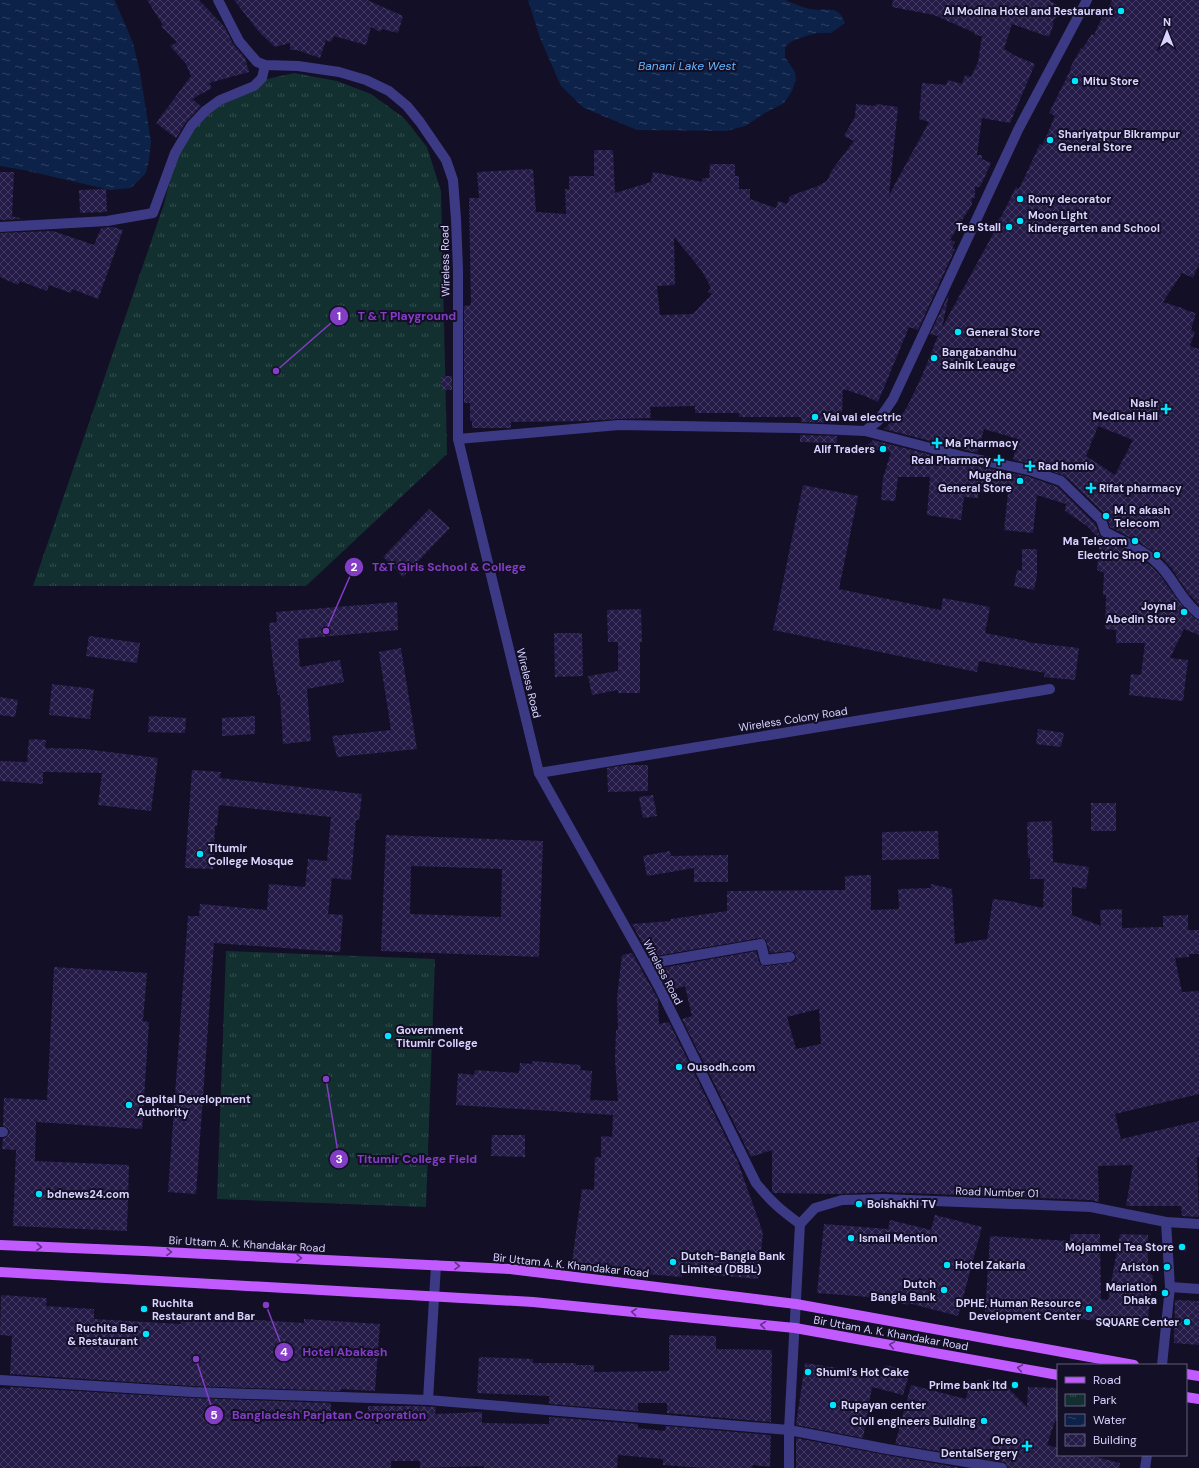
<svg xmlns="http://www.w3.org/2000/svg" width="1199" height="1468" font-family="'DM Sans',sans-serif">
	<defs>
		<pattern id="park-tufts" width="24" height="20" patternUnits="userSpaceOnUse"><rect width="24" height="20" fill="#12302f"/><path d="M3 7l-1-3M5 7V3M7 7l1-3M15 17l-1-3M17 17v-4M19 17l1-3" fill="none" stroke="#344d4e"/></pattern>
		<pattern id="water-ripples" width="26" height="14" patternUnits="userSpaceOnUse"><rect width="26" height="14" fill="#0c2248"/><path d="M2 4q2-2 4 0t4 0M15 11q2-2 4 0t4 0" fill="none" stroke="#2f4163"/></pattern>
		<pattern id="building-cross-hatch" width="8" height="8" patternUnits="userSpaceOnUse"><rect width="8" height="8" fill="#241b47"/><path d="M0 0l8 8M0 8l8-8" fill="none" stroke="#433b63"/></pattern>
	</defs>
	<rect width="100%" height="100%" fill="#130f26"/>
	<g fill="url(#park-tufts)">
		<path d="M294 73 337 81 371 94 404 118 427 147 441 191 447 454 306 586H33L164 204 176 156 190 133 213 108 254 82Z"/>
		<path d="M226 951 435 959 426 1207 217 1199Z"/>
	</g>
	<g fill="url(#water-ripples)">
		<path d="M0 0H114L115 1 133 43 140 72 151 142 149 160 146 173 131 188 110 190 24 170 0 166Z"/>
		<path d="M528 0H785C793 3 801 7 810 9 826 12 838 3 845 23L831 33H817L806 36 792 41 785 47V57L795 72 796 79 792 91 784 103 765 113 745 126 726 131 637 130 584 108 561 86 540 38Z"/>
	</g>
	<g fill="url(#building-cross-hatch)" fill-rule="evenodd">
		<path d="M147 0H199L224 26 233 44 245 58 249 72 209 83 212 88 192 99 201 106 186 122 176 138 156 123 191 76 186 64 170 46 177 42 161 26 163 25Z"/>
		<path d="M234 0H367L403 16 398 33 382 29 380 32 371 27 366 45 334 36 331 42 326 40 320 58 297 50H290V43L275 47 260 33Z"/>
		<path d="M893 0H1049L1064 9 1052 22 1054 23 1049 37 1012 24 1004 49 1016 56 1035 64 1010 123 982 118 977 155H982V159L991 163 980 187H975V198H972V204L950 240 955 242 952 249H955L918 330 909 327 878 402 865 396 843 389 842 412H838L837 423 801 422V417H739V413H695V406L650 407 651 418 618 419 585 421 511 422V428H472V421H470V403H464V306L471 305 469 198H479L477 172 533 169 536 212 566 214 565 189H569V176H594V150H613L615 193 651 182 653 172 702 182V178H709L710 164H735V176H739V189H750V199L776 208 778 201 787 204 790 196 818 186 827 181 832 170 854 141 844 136 855 117 856 104 876 106V104L898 107 889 195 929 122 919 119 922 83 946 85 948 80 962 84 965 75 971 77 978 62 982 36 974 35 975 33 934 15 892 7ZM674 237 702 271 711 288 708 292 712 294 693 314 660 315 657 286 675 285Z"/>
		<path d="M1112 0H1199V264L1193 278 1182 273 1163 302 1185 309V310L1196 313 1191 330 1195 332 1190 346 1199 349V605L1188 593 1172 569 1161 557 1139 542 1110 527 1106 515 1065 476 1031 464 1013 460 1018 439 984 429 977 453 884 429 892 421 897 422 907 407 921 378 938 336 930 334 949 294 942 328 994 232 993 231 1000 217H1001L1016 187 1019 189 1040 144 1042 146 1055 116 1049 113 1071 69 1070 68 1081 48 1082 49 1092 34 1094 35 1105 11H1107ZM1098 426 1133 440 1115 475 1086 456Z"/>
		<path d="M0 172H14L12 216 22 219 0 220Z"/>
		<path d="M106 189 107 212 80 213 79 190Z"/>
		<path d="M113 227 123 230 98 299 72 289 71 293 49 285 47 291 20 281 18 285 0 277V233L53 231 94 245 101 228Z"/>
		<rect x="441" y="376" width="11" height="14"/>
		<path d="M800 435 837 436V443L800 442Z"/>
		<path d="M873 440 963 463 1027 476 1058 487 1095 524 1100 536 1132 553 1152 567 1162 578 1183 607 1195 619 1199 620V635L1184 629 1170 658 1188 660 1183 701 1129 695 1131 674 1141 675 1145 643H1116V630L1105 629 1106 595H1103L1104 573 1097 570 1100 540 1087 526 1065 511 1066 504 1037 495 1033 533 1004 530 1008 493H978V498L964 497 961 520 927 515 930 477H898L895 501 881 500 883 478 891 452 865 448Z"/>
		<path d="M803 485 858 496 839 589 941 610 943 598 990 607 985 633 1027 641 1026 642 1079 648 1075 680 1044 677 1045 673 979 661 977 672 773 630Z"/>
		<path d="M429 509 450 528 403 577 383 557Z"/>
		<path d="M1022 549H1037V576L1034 590 1014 586 1017 570 1022 571Z"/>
		<path d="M397 602 398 630 298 639 300 667 340 660 344 682 307 689 311 741 283 744 280 695H278L273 665 269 623 277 622 276 612Z"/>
		<path d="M641 609 642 642H640V693H618V690L592 695 588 676 618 671V642H608L607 610Z"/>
		<path d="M554 633H582L583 676 555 677Z"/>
		<path d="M89 636 140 643 137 663 86 656Z"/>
		<path d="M401 648 417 749 337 757 332 736 391 730 379 652Z"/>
		<path d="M52 684 94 689 90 719 49 715Z"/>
		<path d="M0 697 18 700 15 717 0 715Z"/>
		<path d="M149 716 186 718 185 733 148 732Z"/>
		<path d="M255 716V734L222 736V718Z"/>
		<path d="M1038 729 1064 733 1061 747 1036 744Z"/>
		<path d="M29 739 46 740 45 748 84 749 158 758 151 811 98 805 102 773 43 772V784L0 781V761L27 762Z"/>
		<path d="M626 765H648V791L608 792 607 768Z"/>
		<path d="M192 770 221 772 220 778 362 794 359 820H356L351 880 332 878 328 914 343 915 340 952 214 943 196 1194 168 1192 188 916H199L200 904 267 910 269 884 305 887 308 859 327 861 331 817 219 805 217 826H215L213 869 185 868Z"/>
		<path d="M653 795 657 816 643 818 639 797Z"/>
		<rect x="1091" y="803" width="25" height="28"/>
		<path d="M1052 821 1053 862 1089 867 1086 889 1072 887V915L1101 926 1100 910 1122 909V928L1163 927V916L1188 915V930H1199V954H1189V957L1175 958 1182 992 1199 991V1094L1115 1114 1121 1139 1199 1121V1157H1197L1199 1217 1182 1216 1181 1206H1126L1133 1165 1098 1166 1099 1202 1091 1200 883 1192 838 1194 774 1193 772 1192V1150L751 1157 682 1019 692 1016 685 986 668 991 656 969 756 951 760 964 766 966 794 962 796 959 795 953 790 951 770 953 766 940 760 938 650 957 632 924 671 921V919L727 911V891L845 890V876L871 875V910L899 909 898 889 931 888V884L952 889 955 944 987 939 993 899 1009 901 1043 908 1044 879H1030V858H1028L1027 822ZM819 1009 821 1044 796 1049 787 1017Z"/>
		<path d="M938 831 939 859 882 860V832Z"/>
		<path d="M386 835 543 841 539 957 381 951ZM411 866 502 869 501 917 410 914Z"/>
		<path d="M670 851 671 856 728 855V882H694V868L647 876 643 856Z"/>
		<path d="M632 953 658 999 659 1024 669 1022 738 1162 763 1233 758 1279 682 1272V1277L633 1273V1268L572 1262 582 1189 594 1190 595 1157H601V1136L612 1137 613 1115 456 1105 458 1073 474 1075 475 1070 519 1073 520 1063 532 1064V1061L581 1065 580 1070 592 1071 590 1100 618 1101 615 1059 616 1030H618L617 998 622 955Z"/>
		<path d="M54 967 147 973 143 1021 149 1022 142 1129 36 1122 35 1161 129 1165 127 1231 13 1226 16 1150 2 1149 3 1138 7 1137 9 1132 8 1128 3 1126 4 1098 47 1100Z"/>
		<path d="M492 1135H525V1157L491 1156Z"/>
		<path d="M935 1215 982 1227 958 1316 908 1303V1305L882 1298 817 1293 824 1224 888 1229 890 1220 931 1230Z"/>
		<path d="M1070 1234H1100L1101 1299 1108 1300 1120 1234 1148 1235V1274L1153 1275 1147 1327 1055 1316 1054 1319 985 1314 990 1236 1070 1241Z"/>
		<path d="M1 1295 47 1298 46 1306 94 1309V1319L181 1324V1315L304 1323V1319L380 1324 375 1391 341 1389V1391L192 1386 10 1374 12 1336 0 1335Z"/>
		<path d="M1175 1300 1199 1301V1345L1174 1343Z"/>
		<path d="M669 1335 716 1336V1349L772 1350 771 1422 667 1413V1403H638V1411L549 1404V1396L477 1393 479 1357 533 1359V1363H576V1365H594V1372L669 1371Z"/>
		<path d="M805 1363 883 1375 886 1365 910 1371 903 1395 872 1387 863 1438 796 1425Z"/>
		<path d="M992 1379 1002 1382 1027 1407 1028 1387 1058 1388V1421H1055L1047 1445 1058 1448V1455H1088L1120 1463 1119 1468H1008L1006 1463 1003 1462 895 1444 911 1385 966 1399 970 1383 980 1385 986 1380Z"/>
		<path d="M10 1387 192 1398 331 1403V1420L368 1418V1406H413L436 1407 435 1414 482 1412V1423L549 1424V1417L638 1424V1428L665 1431 666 1426 771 1435 770 1467 753 1465 752 1468H704L663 1465V1459L618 1455 617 1468H484V1466L420 1468V1461H391V1468H0V1388L10 1389Z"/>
		<path d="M796 1438 886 1455 962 1468H796Z"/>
	</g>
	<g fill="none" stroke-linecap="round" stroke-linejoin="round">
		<g stroke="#3d3a85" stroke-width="10">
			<path d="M218 0 239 41 257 62 265 65 298 66 339 72 366 80 389 91 407 106 420 122 446 160 453 180 456 219 458 270V439L539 773 659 987 756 1183C771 1202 781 1210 800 1224L789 1430 887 1449 1002 1468"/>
			<path d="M0 227 107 221 153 213 175 153 191 126 205 111 220 100 254 86 262 78 265 65"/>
			<path d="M865 431 965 457 1029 470 1061 481 1101 520 1105 532C1125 542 1147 551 1162 568 1176 583 1181 600 1199 614"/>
			<path d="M458 439 619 425 796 428 865 431 878 421 893 399 1018 130 1087 0"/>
			<path d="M539 773 1050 689"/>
			<path d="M646 964 761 944 765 960 790 957"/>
			<path d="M0 1132H3"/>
			<path d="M800 1224 815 1208 842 1200 883 1199 1091 1207 1166 1222 1199 1224"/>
			<path d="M1170 1287 1199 1289"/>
			<path d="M1162 1365 1170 1287 1166 1222"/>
			<path d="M0 1380 192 1392 428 1400 789 1430V1468"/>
			<path d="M428 1400 436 1265"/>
			<path d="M1145 1468 1147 1455"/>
		</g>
		<g stroke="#c25bff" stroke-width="10">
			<path d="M0 1245 144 1251 510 1269 796 1304 1134 1365"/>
			<path d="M0 1272 533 1302 795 1328 1058 1375"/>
			<path d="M1186 1374 1199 1376"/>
			<path d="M1186 1397 1199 1399"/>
		</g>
	</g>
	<defs><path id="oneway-chevron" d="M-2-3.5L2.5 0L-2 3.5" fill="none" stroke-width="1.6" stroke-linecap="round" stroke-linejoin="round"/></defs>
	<g stroke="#623188">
		<use href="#oneway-chevron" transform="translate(39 1247) rotate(2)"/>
		<use href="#oneway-chevron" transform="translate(169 1252) rotate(3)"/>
		<use href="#oneway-chevron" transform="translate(299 1258) rotate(3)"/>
		<use href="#oneway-chevron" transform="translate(457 1266) rotate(3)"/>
		<use href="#oneway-chevron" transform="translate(634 1312) rotate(-174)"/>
		<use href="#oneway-chevron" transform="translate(763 1325) rotate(-174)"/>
		<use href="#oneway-chevron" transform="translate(892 1345) rotate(-170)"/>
		<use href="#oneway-chevron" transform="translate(1020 1368) rotate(-170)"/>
	</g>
	<g fill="#00e5ff" stroke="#130f26" stroke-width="1.5">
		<circle cx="1121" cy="11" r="4"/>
		<circle cx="1075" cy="81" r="4"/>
		<circle cx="1050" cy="140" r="4"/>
		<circle cx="1020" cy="199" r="4"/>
		<circle cx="1020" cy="221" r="4"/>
		<circle cx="1009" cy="227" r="4"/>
		<circle cx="958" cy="332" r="4"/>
		<circle cx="934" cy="358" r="4"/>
		<path d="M1164 403h4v4h4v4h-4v4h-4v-4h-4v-4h4z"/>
		<circle cx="815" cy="417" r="4"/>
		<path d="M935 437h4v4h4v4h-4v4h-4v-4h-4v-4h4z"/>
		<circle cx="883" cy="449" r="4"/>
		<path d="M997 454h4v4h4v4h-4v4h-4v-4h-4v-4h4z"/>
		<path d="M1028 460h4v4h4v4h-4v4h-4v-4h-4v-4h4z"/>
		<circle cx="1020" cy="481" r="4"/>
		<path d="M1089 482h4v4h4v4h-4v4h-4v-4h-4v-4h4z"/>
		<circle cx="1106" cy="516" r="4"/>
		<circle cx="1135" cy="541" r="4"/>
		<circle cx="1157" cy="555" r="4"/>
		<circle cx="1184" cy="612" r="4"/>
		<circle cx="200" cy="854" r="4"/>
		<circle cx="388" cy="1036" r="4"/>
		<circle cx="679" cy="1067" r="4"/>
		<circle cx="129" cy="1105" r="4"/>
		<circle cx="39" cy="1194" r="4"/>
		<circle cx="859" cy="1204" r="4"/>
		<circle cx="851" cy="1238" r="4"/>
		<circle cx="1182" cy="1247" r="4"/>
		<circle cx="673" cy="1262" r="4"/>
		<circle cx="947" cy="1265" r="4"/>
		<circle cx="1167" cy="1267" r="4"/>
		<circle cx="944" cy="1290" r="4"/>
		<circle cx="1165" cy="1293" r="4"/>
		<circle cx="144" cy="1309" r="4"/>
		<circle cx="1089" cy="1309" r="4"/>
		<circle cx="1187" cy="1322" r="4"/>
		<circle cx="146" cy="1334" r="4"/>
		<circle cx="808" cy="1372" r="4"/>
		<circle cx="1015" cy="1385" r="4"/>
		<circle cx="833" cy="1405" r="4"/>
		<circle cx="984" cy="1421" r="4"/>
		<path d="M1025 1440h4v4h4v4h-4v4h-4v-4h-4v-4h4z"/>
	</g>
	<g text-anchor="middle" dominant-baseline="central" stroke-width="4" stroke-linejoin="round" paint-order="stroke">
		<g font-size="11" font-weight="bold" fill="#d9d4ff" stroke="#130f26" text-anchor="start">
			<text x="1113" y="11" text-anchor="end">Al Modina Hotel and Restaurant</text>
			<text x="1083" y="81">Mitu Store</text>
			<text x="1058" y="134">Shariyatpur Bikrampur<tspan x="1058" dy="13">General Store</tspan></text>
			<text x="1028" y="199">Rony decorator</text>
			<text x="1028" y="215">Moon Light<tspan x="1028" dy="13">kindergarten and School</tspan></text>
			<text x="1001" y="227" text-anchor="end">Tea Stall</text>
			<text x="966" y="332">General Store</text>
			<text x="942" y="352">Bangabandhu<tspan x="942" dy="13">Sainik Leauge</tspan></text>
			<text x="1158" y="403" text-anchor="end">Nasir<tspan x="1158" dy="13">Medical Hall</tspan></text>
			<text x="823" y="417">Vai vai electric</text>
			<text x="945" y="443">Ma Pharmacy</text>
			<text x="875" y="449" text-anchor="end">Alif Traders</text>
			<text x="991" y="460" text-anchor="end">Real Pharmacy</text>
			<text x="1038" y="466">Rad homio</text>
			<text x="1012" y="475" text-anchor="end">Mugdha<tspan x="1012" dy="13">General Store</tspan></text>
			<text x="1099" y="488">Rifat pharmacy</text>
			<text x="1114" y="510">M. R akash<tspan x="1114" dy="13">Telecom</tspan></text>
			<text x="1127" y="541" text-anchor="end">Ma Telecom</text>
			<text x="1149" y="555" text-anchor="end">Electric Shop</text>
			<text x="1176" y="606" text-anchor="end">Joynal<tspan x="1176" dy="13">Abedin Store</tspan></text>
			<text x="208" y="848">Titumir<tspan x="208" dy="13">College Mosque</tspan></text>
			<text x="396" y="1030">Government<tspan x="396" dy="13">Titumir College</tspan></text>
			<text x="687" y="1067">Ousodh.com</text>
			<text x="137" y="1099">Capital Development<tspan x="137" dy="13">Authority</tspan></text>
			<text x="47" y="1194">bdnews24.com</text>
			<text x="867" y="1204">Boishakhi TV</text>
			<text x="859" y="1238">Ismail Mention</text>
			<text x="1174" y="1247" text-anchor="end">Mojammel Tea Store</text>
			<text x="681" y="1256">Dutch-Bangla Bank<tspan x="681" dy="13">Limited (DBBL)</tspan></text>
			<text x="955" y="1265">Hotel Zakaria</text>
			<text x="1159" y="1267" text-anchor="end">Ariston</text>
			<text x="936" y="1284" text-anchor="end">Dutch<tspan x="936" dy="13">Bangla Bank</tspan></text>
			<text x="1157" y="1287" text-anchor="end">Mariation<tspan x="1157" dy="13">Dhaka</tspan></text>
			<text x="152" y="1303">Ruchita<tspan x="152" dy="13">Restaurant and Bar</tspan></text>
			<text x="1081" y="1303" text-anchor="end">DPHE, Human Resource<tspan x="1081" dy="13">Development Center</tspan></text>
			<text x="1179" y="1322" text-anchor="end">SQUARE Center</text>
			<text x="138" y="1328" text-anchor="end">Ruchita Bar<tspan x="138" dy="13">&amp; Restaurant</tspan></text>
			<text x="816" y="1372">Shumi’s Hot Cake</text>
			<text x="1007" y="1385" text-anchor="end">Prime bank ltd</text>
			<text x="841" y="1405">Rupayan center</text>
			<text x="976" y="1421" text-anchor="end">Civil engineers Building</text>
			<text x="1018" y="1440" text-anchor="end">Oreo<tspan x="1018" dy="13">DentalSergery</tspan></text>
		</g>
		<g font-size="11" fill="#d9d4ff" stroke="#130f26">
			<text transform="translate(445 261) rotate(-91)">Wireless Road</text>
			<text transform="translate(529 683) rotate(76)">Wireless Road</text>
			<text transform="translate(793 719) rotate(-9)">Wireless Colony Road</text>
			<text transform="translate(663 972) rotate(62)">Wireless Road</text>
			<text transform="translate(997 1192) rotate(2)">Road Number 01</text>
			<text transform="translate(247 1244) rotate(3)">Bir Uttam A. K. Khandakar Road</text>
			<text transform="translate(571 1265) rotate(6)">Bir Uttam A. K. Khandakar Road</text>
			<text transform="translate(891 1333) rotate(10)">Bir Uttam A. K. Khandakar Road</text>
		</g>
		<g font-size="12" font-style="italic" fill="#62b6ff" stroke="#130f26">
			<text x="687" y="66">Banani Lake West</text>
		</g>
	</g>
	<path fill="none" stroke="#843dc5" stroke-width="1.5" d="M276 371L339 316M326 631L354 567M326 1079L339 1159M266 1305L284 1352M196 1359L214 1415"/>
	<g fill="#843dc5" stroke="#130f26" stroke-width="1.5">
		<circle cx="276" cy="371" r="4"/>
		<circle cx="326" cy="631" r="4"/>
		<circle cx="326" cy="1079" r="4"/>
		<circle cx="266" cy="1305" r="4"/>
		<circle cx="196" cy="1359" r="4"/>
		<circle cx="339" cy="316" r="10"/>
		<circle cx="354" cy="567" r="10"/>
		<circle cx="339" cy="1159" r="10"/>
		<circle cx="284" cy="1352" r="10"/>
		<circle cx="214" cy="1415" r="10"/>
	</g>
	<g font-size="12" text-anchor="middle" font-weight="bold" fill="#fff">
		<text x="339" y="320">1</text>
		<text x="354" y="571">2</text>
		<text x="339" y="1163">3</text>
		<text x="284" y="1356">4</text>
		<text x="214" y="1419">5</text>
	</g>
	<g font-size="12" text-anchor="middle" font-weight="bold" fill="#843dc5" stroke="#130f26" stroke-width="4" stroke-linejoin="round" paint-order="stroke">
		<text x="407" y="320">T &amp; T Playground</text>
		<text x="449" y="571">T&amp;T Girls School &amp; College</text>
		<text x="417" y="1163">Titumir College Field</text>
		<text x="345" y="1356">Hotel Abakash</text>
		<text x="329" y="1419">Bangladesh Parjatan Corporation</text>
	</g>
	<rect x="1057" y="1364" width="130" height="92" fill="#130f26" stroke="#625e7d"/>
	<rect x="1065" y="1377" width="20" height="6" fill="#c25bff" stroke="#625e7d"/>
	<text x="1093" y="1384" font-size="12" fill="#d9d4ff">Road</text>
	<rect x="1065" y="1394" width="20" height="12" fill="url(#park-tufts)" stroke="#625e7d"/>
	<text x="1093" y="1404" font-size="12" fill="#d9d4ff">Park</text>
	<rect x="1065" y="1414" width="20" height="12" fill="url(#water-ripples)" stroke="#625e7d"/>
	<text x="1093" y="1424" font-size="12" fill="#d9d4ff">Water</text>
	<rect x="1065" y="1434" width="20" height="12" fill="url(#building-cross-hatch)" stroke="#625e7d"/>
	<text x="1093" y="1444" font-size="12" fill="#d9d4ff">Building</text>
	<g transform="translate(1167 32)" stroke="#130f26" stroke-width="3" paint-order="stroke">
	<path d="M0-3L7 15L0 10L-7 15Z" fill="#d9d4ff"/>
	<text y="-6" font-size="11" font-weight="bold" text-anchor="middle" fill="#d9d4ff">N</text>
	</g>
</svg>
